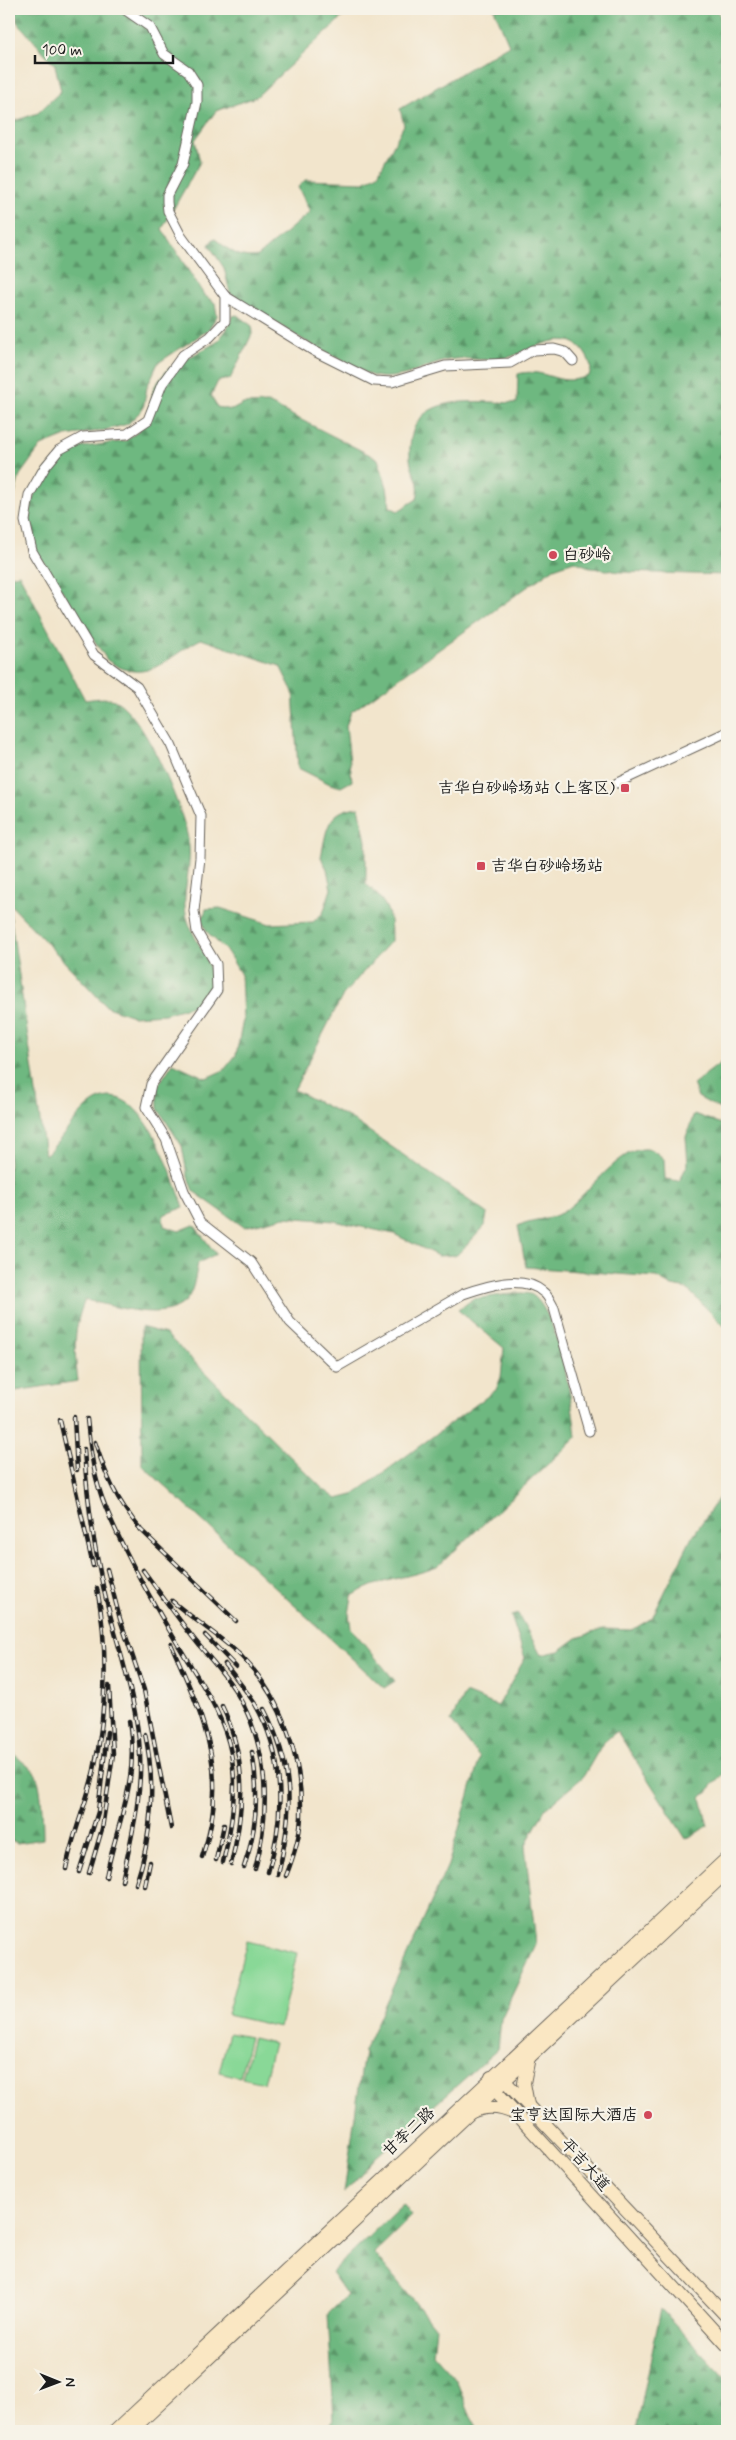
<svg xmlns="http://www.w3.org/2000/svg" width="736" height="2440" font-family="Mynerve,'LXGW WenKai TC',sans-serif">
	<defs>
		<pattern id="forest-firs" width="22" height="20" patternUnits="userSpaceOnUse" patternTransform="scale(1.25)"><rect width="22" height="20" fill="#6eb880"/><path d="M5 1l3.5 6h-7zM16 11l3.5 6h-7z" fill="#5a9568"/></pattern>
	</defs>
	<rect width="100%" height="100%" fill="#f7f3e8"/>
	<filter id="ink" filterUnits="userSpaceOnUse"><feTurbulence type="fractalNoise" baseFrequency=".02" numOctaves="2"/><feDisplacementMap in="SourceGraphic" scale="10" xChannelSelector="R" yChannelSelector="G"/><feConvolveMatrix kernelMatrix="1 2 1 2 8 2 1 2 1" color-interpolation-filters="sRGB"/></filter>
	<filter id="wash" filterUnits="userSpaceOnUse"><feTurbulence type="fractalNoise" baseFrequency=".0096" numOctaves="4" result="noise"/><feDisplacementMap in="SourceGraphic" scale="20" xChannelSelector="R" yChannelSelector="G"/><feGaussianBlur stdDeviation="1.12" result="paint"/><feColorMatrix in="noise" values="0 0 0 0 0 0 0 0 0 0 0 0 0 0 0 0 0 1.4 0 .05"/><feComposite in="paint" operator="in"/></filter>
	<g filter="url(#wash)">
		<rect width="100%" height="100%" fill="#f2e5cc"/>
		<g fill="url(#forest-firs)" stroke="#456a4e">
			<path d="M16 9H351L256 97 216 111 195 140 200 162 162 229 204 295 215 303 217 316 208 330 158 363 147 387 143 409 128 424 106 430 66 436 41 446 20 475 10 511 9 541V123L38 113 61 91 55 65 17 22Z"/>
			<path d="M494 9H718L727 48V575L621 572 592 568 574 561 554 568 351 712 346 726 352 781 341 787 330 784 298 768 293 692 280 666 201 639C166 657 147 688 107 660L37 552 31 529 30 510 36 489 47 469 60 455 77 448 125 441 140 430 149 410 154 387 168 369 217 342 227 329 233 316 237 315 252 326 253 332 230 379 218 381 211 396 217 407 232 410 243 404 268 403 378 459 387 487 390 507 398 511 417 499C422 477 411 476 410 458 406 390 470 402 517 403L518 374C539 368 552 380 569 380 576 380 583 378 589 376 593 367 590 361 584 352 564 323 525 356 501 359 483 362 465 356 448 360 425 366 399 382 374 376 365 374 356 367 347 363 306 344 268 318 230 293L224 268 209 245 214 238C228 249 239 260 258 256L310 212 298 187 305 180 364 182 378 174 404 125 400 109 509 45Z"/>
			<path d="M19 574 85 700C93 699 102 697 111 699 142 707 183 809 188 839 193 864 183 886 185 908 188 932 203 946 209 967 210 973 211 980 212 986L198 1004 165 1014 133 1016 107 1007 9 903V576Z"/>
			<path d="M359 807 366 841V884C388 904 391 911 391 941L343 995 294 1090 350 1118 487 1213 485 1226 457 1255 438 1256 394 1234 334 1221 285 1217 244 1227 193 1191 187 1174 182 1146 158 1109 157 1087 173 1063 206 1078 224 1070 236 1055 243 1020 241 975 228 953 207 932 202 921 206 909 220 908 270 924 313 922 323 913 331 889 327 869 321 857C327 830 326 810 359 807Z"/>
			<path d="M9 906 45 1155C61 1142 75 1115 91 1104 140 1069 172 1176 184 1207L163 1215 164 1226 179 1231 194 1225 216 1254 198 1263C195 1276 194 1297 181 1305 157 1321 111 1305 85 1300 73 1327 74 1351 78 1381L9 1392Z"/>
			<path d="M727 1058V1113L698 1097 693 1084Z"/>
			<path d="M694 1114 727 1126V1329L687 1289 672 1286 656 1277 526 1267 518 1226C532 1218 547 1221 561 1213 585 1199 617 1150 643 1149 652 1148 658 1154 664 1159L665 1179 679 1181 688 1164 686 1137Z"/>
			<path d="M518 1293C521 1293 527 1293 530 1294 557 1305 574 1410 576 1438L437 1567C409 1578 377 1579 352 1596L349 1614 351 1628 395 1681 384 1688 142 1465 141 1327 166 1334 323 1489 337 1499 353 1495 496 1390 501 1377 504 1348 458 1310 473 1299Z"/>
			<path d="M727 1486V1770L701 1798 708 1826 686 1839 617 1731 603 1743 583 1777 545 1809 525 1846 536 1944 501 2019 498 2049 376 2157 344 2193 364 2051 448 1865 480 1758 451 1721 465 1693 498 1706 525 1658 511 1616 518 1614 541 1655 559 1651 577 1638 603 1629 632 1630 652 1618 692 1537Z"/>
			<path d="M9 1741C14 1760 24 1760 35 1773 42 1782 43 1826 43 1839L17 1843 9 1839Z"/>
			<path d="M403 2204 412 2216 374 2253 436 2328 433 2354 456 2380 477 2431H325L334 2419 328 2314 347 2295 331 2272Z"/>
			<path d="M661 2309 727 2380V2431H636Z"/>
		</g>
		<g fill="#89d897" stroke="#527a5a">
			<path d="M247 1941 297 1953 280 2027 227 2015Z"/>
			<path d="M229 2033 250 2037 240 2077 219 2072Z"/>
			<path d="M253 2038 274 2043 264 2083 242 2078Z"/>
		</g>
	</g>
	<g filter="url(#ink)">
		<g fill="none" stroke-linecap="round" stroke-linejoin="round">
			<defs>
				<g id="street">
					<path d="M124 9 150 27 164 54 188 71 197 85V102L183 164 167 195V202L168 211 181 236 225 296V321L210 337 183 355 162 384 148 420 127 434 83 437 59 450 45 467 29 495 25 521 32 551 94 655 137 687 171 745 201 816 200 858 194 911 197 932 216 964 217 990 151 1084 146 1107 166 1139 184 1191 200 1222 251 1262 290 1322 337 1367 463 1294C486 1286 522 1274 543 1292 548 1295 551 1303 554 1308L589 1431"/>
					<path d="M225 296 314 351 374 381 392 382 445 366 510 363 533 350 554 349 565 352 573 361"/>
					<path d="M617 783 727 732"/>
				</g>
				<g id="secondary">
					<path d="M528 2105 524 2083 529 2057"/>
					<path d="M472 2112C487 2105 501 2107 515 2114"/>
					<path d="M727 2317 504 2080 491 2077 494 2089 727 2345"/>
					<path d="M115 2431 727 1858"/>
					<path d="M131 2431 727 1872"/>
				</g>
			</defs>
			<use href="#street" stroke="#67625a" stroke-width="11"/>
			<use href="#secondary" stroke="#67625a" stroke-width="14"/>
			<use href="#street" stroke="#fff" stroke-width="9"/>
			<use href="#secondary" stroke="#fae7c3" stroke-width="12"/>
			<defs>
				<g id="rail">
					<path d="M74 1417 77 1470"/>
					<path d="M87 1419C90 1449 94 1480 106 1508 127 1559 157 1610 186 1658 205 1689 224 1717 231 1753 238 1789 232 1827 223 1862"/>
					<path d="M60 1420 93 1566"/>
					<path d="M95 1442C107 1479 116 1499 141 1530L236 1621"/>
					<path d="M84 1449C87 1499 94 1550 106 1599 118 1647 138 1705 140 1754 142 1797 131 1839 122 1881"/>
					<path d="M107 1569 120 1619 144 1690 171 1828"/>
					<path d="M143 1570C159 1592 175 1614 191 1635 205 1654 223 1671 236 1692 269 1745 271 1811 255 1869"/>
					<path d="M172 1601C194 1620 220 1636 241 1656 282 1697 303 1759 301 1817 300 1836 293 1858 286 1876"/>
					<path d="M205 1635 236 1667"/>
					<path d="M171 1644C204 1719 231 1775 202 1857"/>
					<path d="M225 1664C235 1677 246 1690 255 1704 285 1755 285 1817 268 1872"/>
					<path d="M222 1706C247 1758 245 1809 231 1864"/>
					<path d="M264 1709C295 1769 293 1810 278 1875"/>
					<path d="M216 1860 224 1825"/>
					<path d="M244 1867C257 1830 259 1790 252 1752"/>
					<path d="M66 1869C72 1835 87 1803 94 1770 107 1711 108 1646 97 1588"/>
					<path d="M79 1872 98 1812 107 1732"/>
					<path d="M89 1873 102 1829 113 1754 109 1686"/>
					<path d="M106 1877C117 1821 140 1781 129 1721"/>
					<path d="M136 1884C152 1837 156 1783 145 1734"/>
					<path d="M145 1886 150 1862"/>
				</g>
			</defs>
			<use href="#rail" stroke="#1c1c1c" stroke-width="4.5"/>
			<use href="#rail" stroke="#f7f3e8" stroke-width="2.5" stroke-dasharray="8" stroke-linecap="butt"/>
		</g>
	</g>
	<g fill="#d1495b" stroke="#f7f3e8" stroke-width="2">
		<circle cx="553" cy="555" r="5"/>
		<rect x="620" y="783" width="10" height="10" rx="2.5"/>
		<rect x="476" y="861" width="10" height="10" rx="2.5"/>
		<circle cx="648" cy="2115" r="5"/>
	</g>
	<g text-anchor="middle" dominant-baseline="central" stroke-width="4.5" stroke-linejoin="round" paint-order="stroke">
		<g font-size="16" fill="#1c1c1c" stroke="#f7f3e8" text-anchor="start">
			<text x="563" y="555">白砂岭</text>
			<text x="615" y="788" text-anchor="end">吉华白砂岭场站 (上客区)</text>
			<text x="491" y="866">吉华白砂岭场站</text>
			<text x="638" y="2115" text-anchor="end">宝亨达国际大酒店</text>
		</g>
		<g font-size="16" fill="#1c1c1c" stroke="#f7f3e8">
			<text transform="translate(409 2132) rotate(-43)">甘李二路</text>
			<text transform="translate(585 2165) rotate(48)">平吉大道</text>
		</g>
	</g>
	<rect width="736" height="2440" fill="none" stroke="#f7f3e8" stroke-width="30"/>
	<g transform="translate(58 2382) rotate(91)" stroke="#f7f3e8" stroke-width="4" paint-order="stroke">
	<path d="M0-4L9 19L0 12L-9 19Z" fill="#1c1c1c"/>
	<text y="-8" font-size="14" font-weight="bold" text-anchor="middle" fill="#1c1c1c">N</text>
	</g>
	<path d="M35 55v8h138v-8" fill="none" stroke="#1c1c1c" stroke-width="2.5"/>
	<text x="42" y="55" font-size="15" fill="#1c1c1c" stroke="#f7f3e8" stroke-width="4" paint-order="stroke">100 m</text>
</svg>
